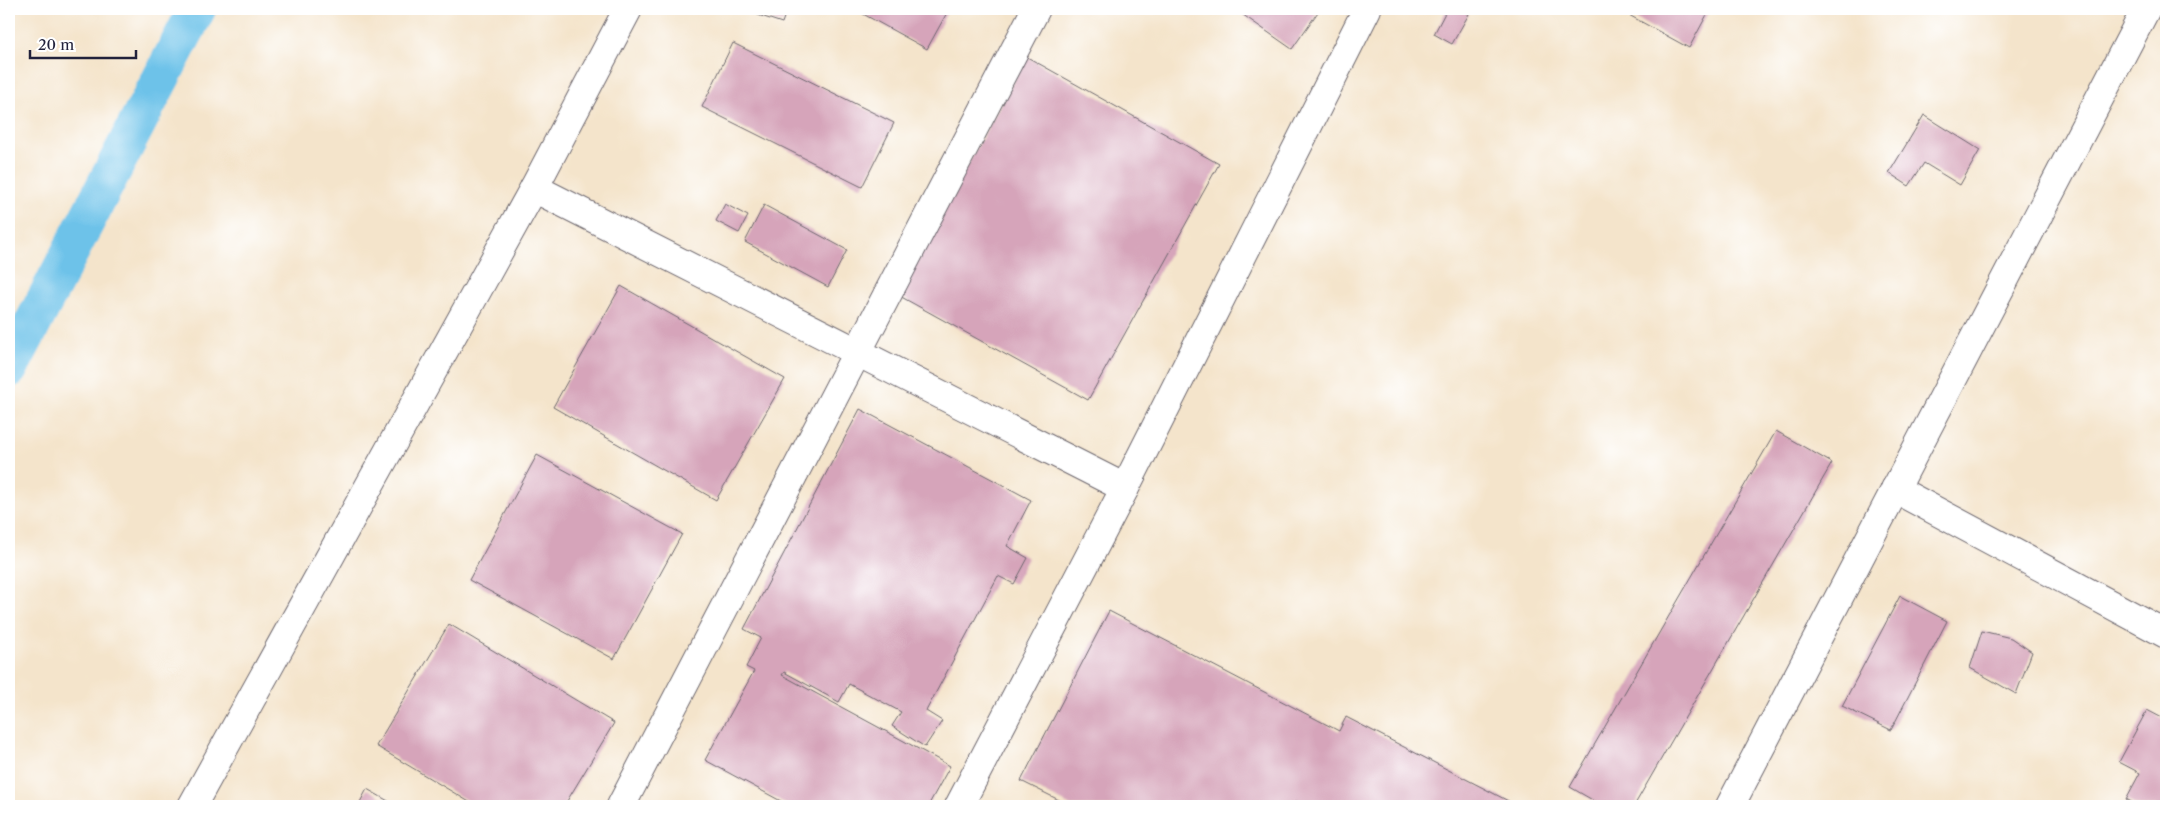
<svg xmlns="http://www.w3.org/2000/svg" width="2175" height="815" font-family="'Libre Caslon Text',serif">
	<rect width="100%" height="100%" fill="#fff"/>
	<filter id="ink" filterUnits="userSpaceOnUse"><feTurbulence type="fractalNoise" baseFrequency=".02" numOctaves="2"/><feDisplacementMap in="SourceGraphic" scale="10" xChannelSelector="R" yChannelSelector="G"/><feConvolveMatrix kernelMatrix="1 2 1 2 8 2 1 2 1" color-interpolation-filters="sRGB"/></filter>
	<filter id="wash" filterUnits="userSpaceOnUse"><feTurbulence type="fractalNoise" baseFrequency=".0096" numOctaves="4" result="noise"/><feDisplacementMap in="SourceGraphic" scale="20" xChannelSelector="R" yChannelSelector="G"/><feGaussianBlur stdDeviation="1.12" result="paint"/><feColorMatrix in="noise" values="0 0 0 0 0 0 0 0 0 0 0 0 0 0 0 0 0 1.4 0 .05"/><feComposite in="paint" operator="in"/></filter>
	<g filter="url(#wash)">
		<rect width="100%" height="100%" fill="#f4e4cb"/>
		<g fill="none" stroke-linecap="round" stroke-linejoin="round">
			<path stroke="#6dc2e9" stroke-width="38" d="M9 369 197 9"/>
		</g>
		<g id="blocks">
			<g fill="#d6a4ba">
				<path d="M749 9H787L782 23 749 12Z"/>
				<path d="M854 9H949L927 49Z"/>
				<path d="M1241 9H1320L1292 49 1239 12Z"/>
				<path d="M1447 9H1460L1469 14 1452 44 1434 34Z"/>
				<path d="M1618 9H1710L1689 48Z"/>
				<path d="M733 43 894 123 862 187 702 107Z"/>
				<path d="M1027 57 1219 164 1088 400 896 294Z"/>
				<path d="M1924 115 1980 150 1960 185 1924 163 1909 186 1889 173Z"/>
				<path d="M725 204 748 216 739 233 716 221Z"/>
				<path d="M764 205 847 250 828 287 745 242Z"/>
				<path d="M621 286 785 379 716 500 553 407Z"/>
				<path d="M860 409 1031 500 1007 546 1028 558 1014 584 998 576 926 711 942 721 925 747 892 726 901 712 849 684 839 702 784 672 782 675 950 766 928 806H790L705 760 754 671 746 667 761 638 744 629Z"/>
				<path d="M1776 431 1832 463 1634 806H1603L1570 787Z"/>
				<path d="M537 455 682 534 614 659 469 580Z"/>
				<path d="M1900 596 1947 621 1891 730 1842 706Z"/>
				<path d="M1109 611 1339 731 1346 717 1518 806H1304L1295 802 1293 806H1071L1021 781Z"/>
				<path d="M449 624 614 723 564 806H476L376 746Z"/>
				<path d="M1982 631 2011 638 2032 652 2016 694 1970 668Z"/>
				<path d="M2147 710 2166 720V806H2139L2126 799 2140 773 2119 762Z"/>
				<path d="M367 789 397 806H358Z"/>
			</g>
		</g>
	</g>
	<g filter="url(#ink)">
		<use href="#blocks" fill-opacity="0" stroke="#6c666d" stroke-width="1"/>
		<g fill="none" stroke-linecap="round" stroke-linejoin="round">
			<defs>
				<g id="street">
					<path d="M534 188 1125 488"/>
					<path d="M1895 489 2166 634"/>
					<path d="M192 806 534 188 628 9"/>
					<path d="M621 806 1036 9"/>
					<path d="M959 806 1125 488 1367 9"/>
					<path d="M1730 806 2146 9"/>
				</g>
			</defs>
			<use href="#street" stroke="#6c666d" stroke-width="30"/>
			<use href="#street" stroke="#fff" stroke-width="28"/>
		</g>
	</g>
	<rect width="2175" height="815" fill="none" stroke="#fff" stroke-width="30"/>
	<path d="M30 50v8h106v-8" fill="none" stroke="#22223b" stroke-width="2.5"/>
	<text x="38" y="50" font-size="15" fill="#22223b" stroke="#ffffff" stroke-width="4" paint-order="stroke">20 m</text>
</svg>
